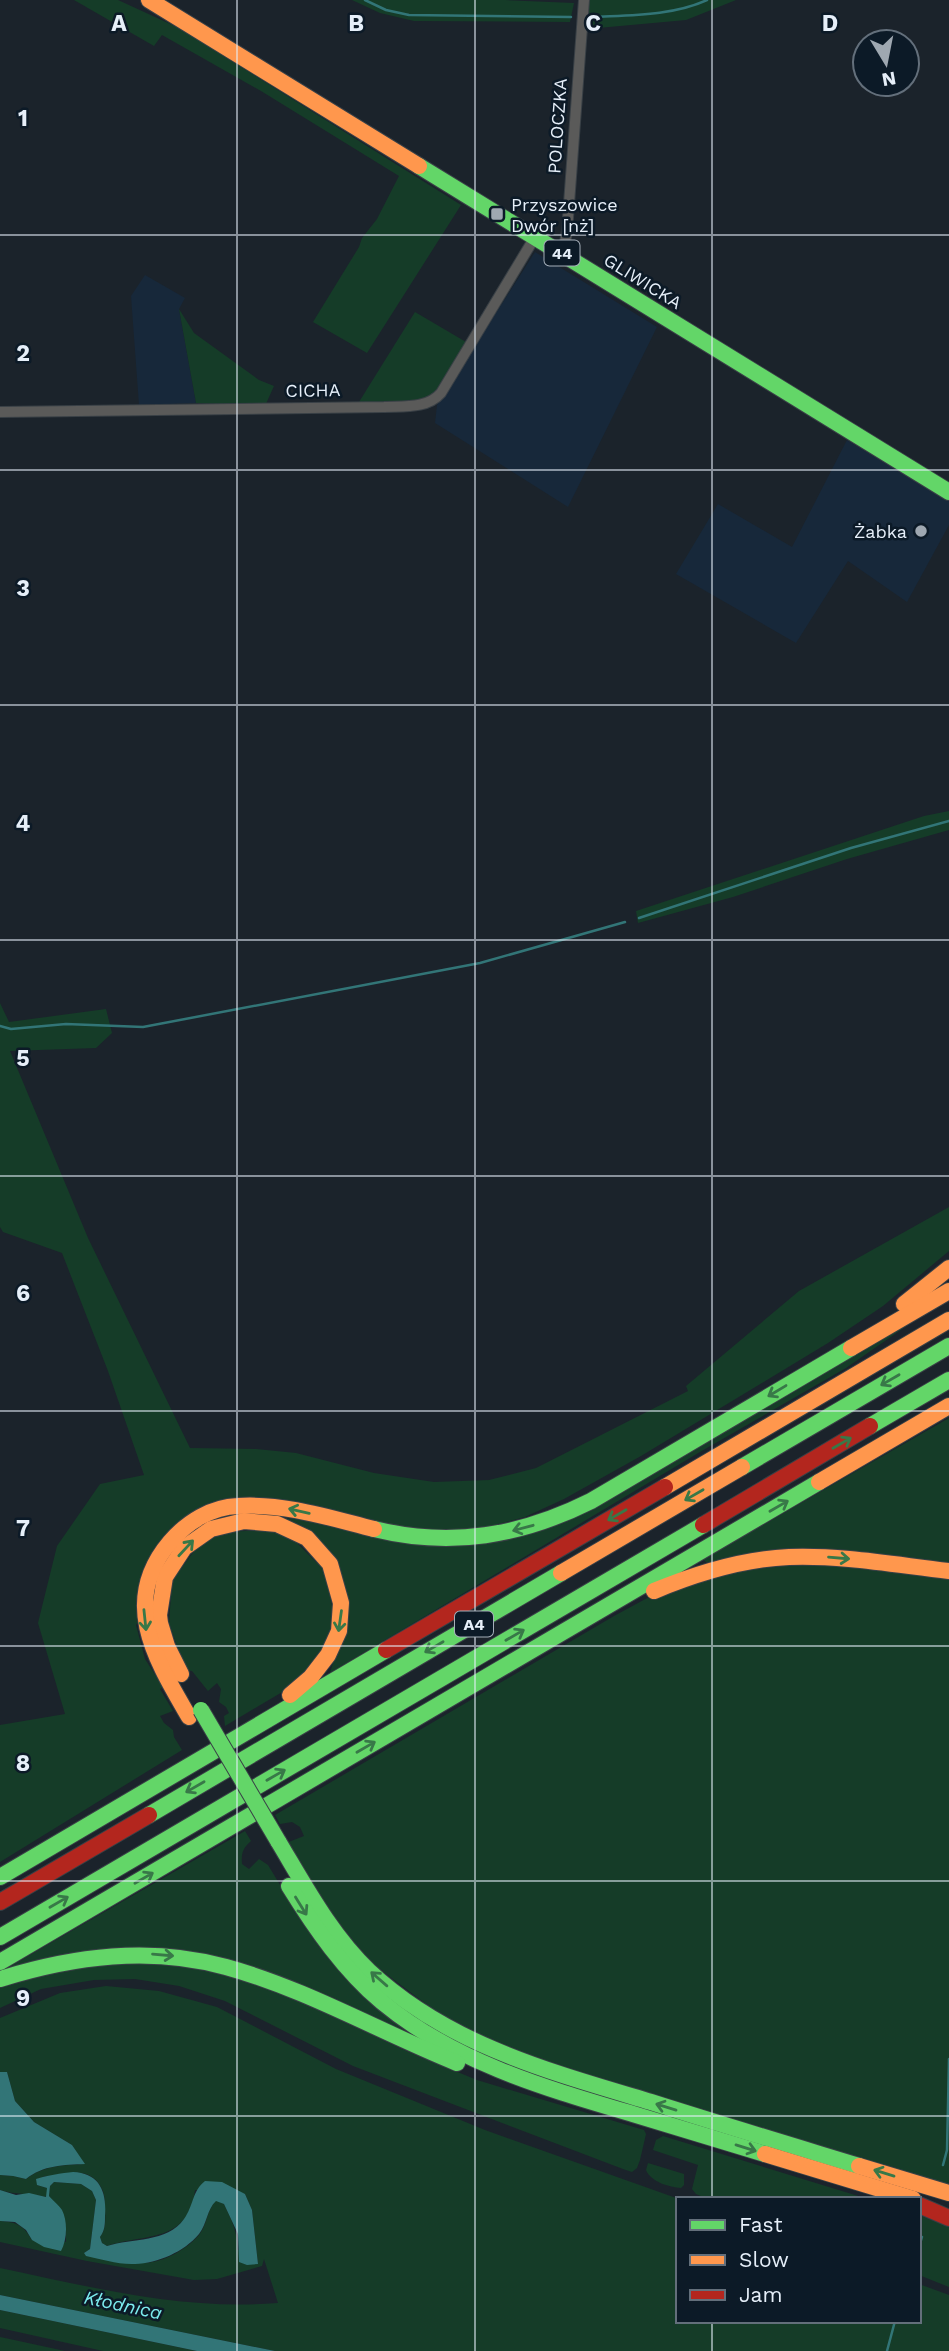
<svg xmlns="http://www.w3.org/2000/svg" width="949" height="2351" font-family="'Work Sans',sans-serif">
	<rect width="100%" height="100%" fill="#1b232b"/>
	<g fill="#17283a">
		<path d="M535 252 657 327 568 507 435 423 437 405Z"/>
		<path d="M145 275 185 298 179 309 196 403 139 405 131 296Z"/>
		<path d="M847 440 949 501V525L907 602 848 561 796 643 676 574 718 504 792 547Z"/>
	</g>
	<g fill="#153c28">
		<path d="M74 0H118L179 28 461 205 367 353 313 322 359 247 362 238 377 219 399 176 261 91 162 35 154 46Z"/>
		<path d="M352 0H505L574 3 570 22 414 21 380 13Z"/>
		<path d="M588 0H736L686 20 587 29Z"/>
		<path d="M179 309 194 333 259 380 274 386 265 406 196 403Z"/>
		<path d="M415 312 466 342 434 397 415 403 359 402Z"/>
		<path d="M949 811V830L847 859 733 897 638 923 636 911 924 816Z"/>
		<path d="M0 1003 9 1022 106 1009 112 1033 96 1048 10 1051 88 1238 190 1448 256 1449 296 1453 374 1473 434 1482 489 1480 536 1468 688 1391 686 1386 799 1291 949 1207V1251L883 1306 828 1343 641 1456 564 1499 525 1517 479 1529 422 1531 230 1498 136 1625 145 1659 163 1687 160 1689 173 1711 160 1716 164 1723 173 1730 174 1737 182 1750 0 1862V1725L65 1714 38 1623 57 1546 100 1484 144 1475 108 1371 62 1253 3 1232 0 1227Z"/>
		<path d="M908 1325 846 1368 700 1452 330 1673 349 1607 285 1518 497 1540Z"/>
		<path d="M949 1418V1563L706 1562 703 1559Z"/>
		<path d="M269 1530 293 1539 325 1571 334 1616 322 1656 284 1691 225 1726 224 1716 229 1713 226 1707 219 1702 221 1689 217 1683 208 1691 192 1671 185 1670 169 1623 172 1581 197 1547 222 1532Z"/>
		<path d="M810 1563 949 1577V2185L546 2063 458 2028 374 1965 337 1923 286 1843 304 1836 300 1827 292 1822 280 1824 275 1815 614 1616 651 1596 726 1572Z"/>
		<path d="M245 1831 251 1841C243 1848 241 1853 242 1864L249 1869 259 1859 268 1865 302 1921 426 2040 202 1954 7 1968Z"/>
		<path d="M174 1963 267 1986 409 2052 477 2080 644 2130 646 2134 640 2160 637 2168 632 2172 623 2169 353 2066 225 2001 179 1986 135 1979 94 1980 41 1989 0 2008V1988L73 1966Z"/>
		<path d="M106 1986 159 1991 217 2007 336 2069 485 2130 679 2199 678 2321H919V2284L949 2295V2351H275L0 2295V2268C91 2287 184 2311 278 2303L264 2259 262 2266 217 2279 194 2280 87 2261 0 2242V2221C17 2222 24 2226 32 2240L66 2242C66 2215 64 2216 49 2196L50 2186 54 2182 81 2184 92 2191 96 2200 90 2249 84 2253C102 2256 127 2263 145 2263 164 2262 187 2249 199 2235 207 2225 207 2210 216 2200L224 2204C231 2219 238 2232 237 2249L258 2264 252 2210 245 2194 195 2190C188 2244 145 2233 107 2246L102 2243 100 2237C107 2228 105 2216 105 2205 105 2195 103 2188 96 2180 79 2165 63 2178 44 2176L37 2185 47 2188V2197C30 2193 16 2195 0 2190V2175L13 2176 26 2179C43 2166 63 2165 84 2164L72 2145 34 2122 15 2101 7 2072H0V2018L60 1993Z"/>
		<path d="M663 2136 868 2199H708L696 2194 692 2189 698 2165 653 2150 656 2140Z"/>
		<path d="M648 2163 684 2174V2185L681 2188C669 2187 651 2182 646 2170Z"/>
		<path d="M919 2215 949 2227V2287L919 2275Z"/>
		<path d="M0 2310 197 2351H103L0 2328Z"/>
		<path d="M0 2337 5 2338 65 2351H0Z"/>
	</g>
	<g fill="#327577">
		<path d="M0 2072H7L15 2101 34 2122 72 2145 85 2164C64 2165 43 2165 26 2179L13 2176 0 2175Z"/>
		<path d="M73 2172C99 2173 107 2191 105 2216 105 2224 105 2230 100 2237L102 2243 107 2246C132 2238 167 2243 184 2219 194 2205 192 2191 205 2181L222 2182 245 2194 252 2210 258 2264 247 2265 239 2262 238 2234 224 2204 216 2201C207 2209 207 2224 199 2234 184 2252 158 2263 135 2264 119 2265 101 2259 86 2256L84 2253 90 2249 96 2200 92 2191 81 2184 54 2182 50 2186 49 2196C53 2201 59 2205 62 2210 68 2222 67 2240 61 2251L44 2247 32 2240 26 2230 15 2222 0 2221V2190L16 2195 29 2193 46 2197 47 2188 37 2185 36 2179C44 2176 63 2173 73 2172Z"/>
		<path d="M0 2295 275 2351H197L0 2310Z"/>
	</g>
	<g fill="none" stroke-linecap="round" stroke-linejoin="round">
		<g stroke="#327577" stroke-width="2.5">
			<path d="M365 0 386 10 409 15 571 17"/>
			<path d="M592 17C629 15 672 16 707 0"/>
			<path d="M639 918 851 848 949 821"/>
			<path d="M0 1026 11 1029 66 1024 143 1027 480 963 625 922"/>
			<path d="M943 2165 947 2150 949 2059"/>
			<path d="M919 2247 922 2237"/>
			<path d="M887 2351 895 2321"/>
		</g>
		<defs>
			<g id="street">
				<path d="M563 254 567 231 584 0"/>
				<path d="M0 412 384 407C404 406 427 409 441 393L535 237"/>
			</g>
			<g id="fast">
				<path d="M419 166 949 492"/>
				<path d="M870 1426 949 1380"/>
				<path d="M742 1467 949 1346"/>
				<path d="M374 1529C451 1548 521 1536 591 1501L851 1348"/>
				<path d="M149 1815 561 1573"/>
				<path d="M278 1841C305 1886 331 1935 369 1971 448 2045 551 2072 651 2102 720 2124 790 2145 859 2166"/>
				<path d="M0 1877 386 1650"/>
				<path d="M289 1886C315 1928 344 1970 382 2002 454 2062 545 2088 633 2114 677 2127 721 2141 765 2154"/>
				<path d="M0 1937 703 1525"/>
				<path d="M0 1962 819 1482"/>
				<path d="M0 1979C74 1956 150 1946 226 1967 306 1989 380 2032 457 2063"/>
			</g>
			<g id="slow">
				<path d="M149 0 419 166"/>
				<path d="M904 1304 949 1268"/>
				<path d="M851 1348 949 1291"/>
				<path d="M819 1482 949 1406"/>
				<path d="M665 1487 949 1320"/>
				<path d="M561 1573 742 1467"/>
				<path d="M654 1591C697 1573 742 1559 789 1557 842 1555 896 1565 949 1571"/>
				<path d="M181 1674 167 1646 160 1623 159 1615 165 1577 184 1548 211 1529 244 1521 277 1524 307 1538 330 1564 341 1603 339 1631 328 1655 311 1677 290 1695"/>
				<path d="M189 1717C156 1660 119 1602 170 1542 187 1522 211 1507 238 1506 285 1503 330 1518 374 1529"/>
				<path d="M765 2154 913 2199"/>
				<path d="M859 2166 949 2193"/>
			</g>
			<g id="jam">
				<path d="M703 1525 870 1426"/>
				<path d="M386 1650 665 1487"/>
				<path d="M0 1902 149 1815"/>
				<path d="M919 2205 949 2218"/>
			</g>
		</defs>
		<use href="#street" stroke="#394046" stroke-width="12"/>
		<use href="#fast" stroke="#394046" stroke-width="18"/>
		<use href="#slow" stroke="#394046" stroke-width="18"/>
		<use href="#jam" stroke="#394046" stroke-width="18"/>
		<use href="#street" stroke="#5a5a59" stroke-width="10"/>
		<use href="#fast" stroke="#63d668" stroke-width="16"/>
		<use href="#slow" stroke="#ff974d" stroke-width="16"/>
		<use href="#jam" stroke="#b3261e" stroke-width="16"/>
		<defs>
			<path id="fast-bridge" d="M201 1710 278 1841"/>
		</defs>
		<use href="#fast-bridge" stroke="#394046" stroke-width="18" stroke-linecap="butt"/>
		<use href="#fast-bridge" stroke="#63d668" stroke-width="16"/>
	</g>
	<defs><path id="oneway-shaft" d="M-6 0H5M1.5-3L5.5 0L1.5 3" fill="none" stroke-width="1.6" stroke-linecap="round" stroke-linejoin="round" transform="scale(1.75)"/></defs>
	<g stroke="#387848">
		<use href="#oneway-shaft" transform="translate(890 1380) rotate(150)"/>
		<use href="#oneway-shaft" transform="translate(777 1391) rotate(149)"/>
		<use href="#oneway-shaft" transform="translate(842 1443) rotate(-30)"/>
		<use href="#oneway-shaft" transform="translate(694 1495) rotate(150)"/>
		<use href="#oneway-shaft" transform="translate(779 1506) rotate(-30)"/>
		<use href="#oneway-shaft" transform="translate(299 1511) rotate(-167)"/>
		<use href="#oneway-shaft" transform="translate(617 1515) rotate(150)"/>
		<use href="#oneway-shaft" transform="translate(523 1528) rotate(165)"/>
		<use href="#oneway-shaft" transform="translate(186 1548) rotate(-47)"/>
		<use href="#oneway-shaft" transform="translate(839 1558) rotate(5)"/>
		<use href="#oneway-shaft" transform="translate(145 1620) rotate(84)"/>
		<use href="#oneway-shaft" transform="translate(340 1621) rotate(98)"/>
		<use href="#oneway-shaft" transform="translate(515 1635) rotate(-30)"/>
		<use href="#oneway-shaft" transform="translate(434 1647) rotate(150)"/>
		<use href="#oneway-shaft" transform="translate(366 1747) rotate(-30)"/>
		<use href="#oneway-shaft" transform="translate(276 1775) rotate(-30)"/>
		<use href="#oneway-shaft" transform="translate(195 1787) rotate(150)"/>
		<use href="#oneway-shaft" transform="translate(144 1878) rotate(-30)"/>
		<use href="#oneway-shaft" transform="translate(59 1902) rotate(-30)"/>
		<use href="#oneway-shaft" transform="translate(301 1906) rotate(58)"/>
		<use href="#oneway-shaft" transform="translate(163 1955) rotate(5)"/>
		<use href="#oneway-shaft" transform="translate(379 1979) rotate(-139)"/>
		<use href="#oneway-shaft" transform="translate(666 2107) rotate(-163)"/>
		<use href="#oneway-shaft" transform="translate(746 2148) rotate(17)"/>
		<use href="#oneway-shaft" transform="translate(884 2173) rotate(-163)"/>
	</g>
	<path fill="none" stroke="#e6eff9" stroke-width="2" stroke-opacity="0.55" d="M237 0V2351M475 0V2351M712 0V2199M0 235H949M0 470H949M0 705H949M0 940H949M0 1176H949M0 1411H949M0 1646H949M0 1881H949M0 2116H949M712 2321V2351"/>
	<g fill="#9fa8b1" stroke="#0c1a27" stroke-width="2.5">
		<rect x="490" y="207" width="14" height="14" rx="3.5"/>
		<circle cx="921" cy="531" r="7"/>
	</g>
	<g text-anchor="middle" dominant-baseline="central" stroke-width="5" stroke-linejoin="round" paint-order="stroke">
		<g fill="#0c1a27" stroke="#a5afba" stroke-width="2">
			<rect x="544.5" y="240.5" width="35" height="25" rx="5"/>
			<rect x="455" y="1611.5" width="38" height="25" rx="5"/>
		</g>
		<g font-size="16" font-weight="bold" fill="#e6eff9">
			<text x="562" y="253">44</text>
			<text x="474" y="1624">A4</text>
		</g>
		<g font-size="18" fill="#e6eff9" stroke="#0c1a27">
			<text transform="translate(557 126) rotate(-86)">POLOCZKA</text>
			<text transform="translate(643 281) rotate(32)">GLIWICKA</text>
			<text transform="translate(313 390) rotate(-1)">CICHA</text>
		</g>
		<g font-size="18" fill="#e6eff9" stroke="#0c1a27" text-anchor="start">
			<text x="511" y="204">Przyszowice<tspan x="511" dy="21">Dwór [nż]</tspan></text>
			<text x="907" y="531" text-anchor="end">Żabka</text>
		</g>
		<g font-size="19" font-style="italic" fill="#7cecee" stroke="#0c1a27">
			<text transform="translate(123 2305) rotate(12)">Kłodnica</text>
		</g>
	</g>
	<g font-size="23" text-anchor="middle" font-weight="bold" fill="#e6eff9" stroke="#0c1a27" stroke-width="5" stroke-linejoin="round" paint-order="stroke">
		<text x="119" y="31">A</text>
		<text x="356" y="31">B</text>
		<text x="593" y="31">C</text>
		<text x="830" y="31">D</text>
		<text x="23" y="126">1</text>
		<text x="23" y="361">2</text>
		<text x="23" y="596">3</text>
		<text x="23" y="831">4</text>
		<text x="23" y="1066">5</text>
		<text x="23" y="1301">6</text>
		<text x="23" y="1536">7</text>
		<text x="23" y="1771">8</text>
		<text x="23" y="2006">9</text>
	</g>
	<rect x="676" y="2197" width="245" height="126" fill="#0c1a27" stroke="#636f7b" stroke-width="2"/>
	<rect x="690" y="2220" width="35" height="10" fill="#63d668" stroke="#636f7b" stroke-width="2"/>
	<text x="739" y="2232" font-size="21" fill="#e6eff9">Fast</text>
	<rect x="690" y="2255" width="35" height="10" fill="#ff974d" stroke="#636f7b" stroke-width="2"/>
	<text x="739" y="2267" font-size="21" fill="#e6eff9">Slow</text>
	<rect x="690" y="2290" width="35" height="10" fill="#b3261e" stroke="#636f7b" stroke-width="2"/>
	<text x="739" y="2302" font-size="21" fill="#e6eff9">Jam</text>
	<g transform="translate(886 63) rotate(170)"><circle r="33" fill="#0c1a27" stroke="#636f7b" stroke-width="2"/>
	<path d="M0-5L12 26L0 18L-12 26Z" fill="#9fa8b1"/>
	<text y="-10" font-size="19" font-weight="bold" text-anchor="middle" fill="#e6eff9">N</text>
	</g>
</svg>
